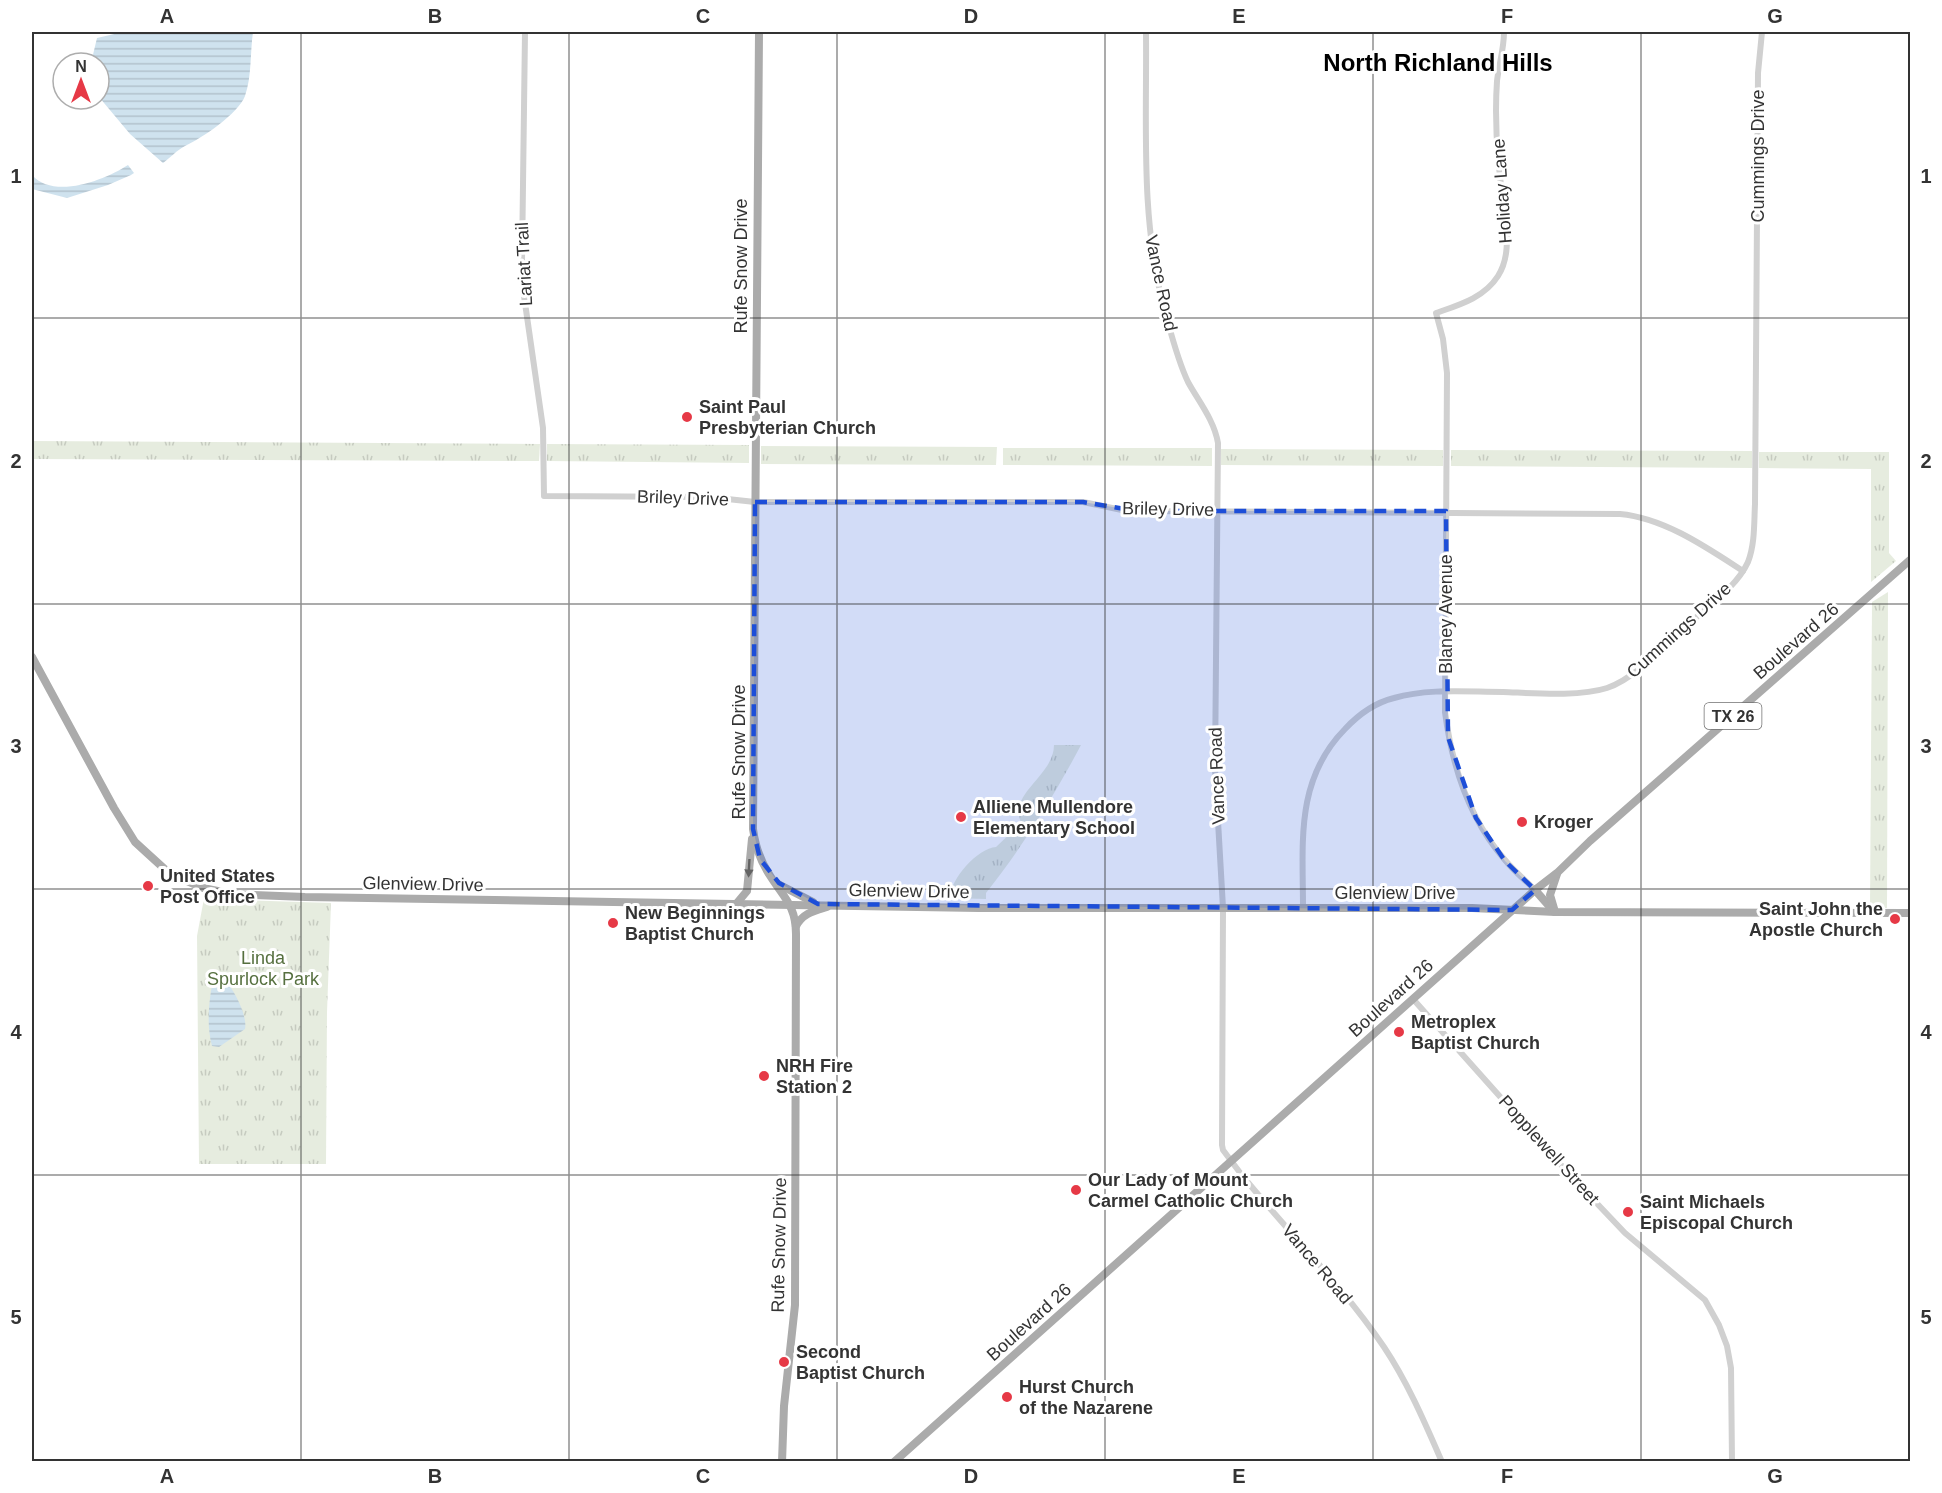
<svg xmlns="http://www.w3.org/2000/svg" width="1942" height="1493" font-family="Helvetica,sans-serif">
	<defs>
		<pattern id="grass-tufts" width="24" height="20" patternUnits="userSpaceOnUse" patternTransform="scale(1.5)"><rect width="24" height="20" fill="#e6ecdf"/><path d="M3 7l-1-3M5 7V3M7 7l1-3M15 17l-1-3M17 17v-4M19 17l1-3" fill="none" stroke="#c6cbc0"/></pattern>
		<pattern id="water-rules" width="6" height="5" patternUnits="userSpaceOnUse" patternTransform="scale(1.5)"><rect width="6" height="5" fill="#cfe2ee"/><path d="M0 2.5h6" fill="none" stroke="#b2c2cd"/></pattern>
	</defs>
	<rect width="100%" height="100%" fill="#fff"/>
	<g fill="url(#grass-tufts)">
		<path d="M32 441 540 444 539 461 32 459Z"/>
		<path d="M547 444 749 445V463L547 461Z"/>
		<path d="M761 446 997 447 996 465 761 464Z"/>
		<path d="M1003 448H1212V466L1003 465Z"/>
		<path d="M1221 449 1443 450V466L1221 465Z"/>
		<path d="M1451 450 1752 451V468L1451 466Z"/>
		<path d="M1759 452H1889V553L1896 561 1871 582V469L1759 468Z"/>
		<path d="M1888 592 1887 908H1870L1872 602Z"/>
		<path d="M1054 745H1081C1053 798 1023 846 986 893V899L950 898C950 879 978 848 996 847L1021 823C1020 819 1018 813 1019 809 1021 788 1054 771 1054 745Z"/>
		<path d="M205 893 235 900 331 903 327 1012 326 1164H199L197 936Z"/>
	</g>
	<g fill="url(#water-rules)">
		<path d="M123 32H253C250 52 252 76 245 96 238 114 202 138 185 146 177 150 170 158 163 163L130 134 99 97V63H91L97 38Z"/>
		<path d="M128 165 134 173 131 175 108 185 67 198 32 189V175C54 200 105 180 128 165Z"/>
		<path d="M219 975C231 982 248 1015 245 1029L219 1047 212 1046C206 1025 209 997 214 976Z"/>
	</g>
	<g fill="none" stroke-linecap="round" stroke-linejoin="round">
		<g stroke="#d0d0d0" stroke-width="6">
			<path d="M525 32 522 261 523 289 543 428 544 496 709 497 755 502H1083L1122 510 1137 511 1620 514C1664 518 1706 547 1743 571"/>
			<path d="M1146 32C1147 124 1140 218 1164 308 1171 333 1177 359 1188 382 1199 402 1214 420 1218 443L1215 769 1223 908 1222 1145 1223 1150 1241 1174C1288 1232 1342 1285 1384 1347 1408 1383 1425 1423 1442 1462"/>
			<path d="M1504 32C1504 49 1499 64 1497 81 1494 125 1498 170 1505 214 1507 235 1510 257 1498 276 1484 298 1459 305 1436 313L1443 339 1447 373 1445 712C1452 766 1469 819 1505 860 1514 871 1525 880 1535 890"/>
			<path d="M1303 908C1303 842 1295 780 1345 729 1359 714 1374 703 1394 698 1429 688 1467 692 1503 692 1532 693 1579 697 1607 688 1637 678 1668 642 1692 621 1711 604 1737 586 1748 562 1755 544 1754 523 1755 504L1758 73 1762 32"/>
			<path d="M1413 999 1569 1174 1625 1233 1705 1300 1719 1325 1727 1346 1731 1368 1732 1462"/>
		</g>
		<g stroke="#ababab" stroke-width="8">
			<path d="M759 32 753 829C755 845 760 860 769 874 783 897 796 905 796 934L795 1305 784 1406 782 1462"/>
			<path d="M32 657 114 808 135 842 147 853 169 873 203 888 232 894 305 897 979 908H1472L1555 912 1910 913"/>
			<path d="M776 883 813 902"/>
			<path d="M1535 890 1550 907"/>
			<path d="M737 903 747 891 752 839"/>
			<path d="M1555 912 1550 895 1557 874"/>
			<path d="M796 926C803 913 814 911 827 907"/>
			<path d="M894 1462 1535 890 1557 873 1590 841 1910 560"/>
		</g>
	</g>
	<defs><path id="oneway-solid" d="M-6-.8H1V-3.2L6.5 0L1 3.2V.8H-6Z" transform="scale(1.5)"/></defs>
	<use fill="#636363" href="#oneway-solid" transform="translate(749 868) rotate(93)"/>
	<path fill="#1d4ed8" fill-opacity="0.2" stroke="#1d4ed8" stroke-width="4.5" stroke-dasharray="12 8" stroke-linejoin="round" d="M755 502H1083L1137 511H1446L1448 737 1476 818 1505 861 1535 890 1512 910 818 904 779 883 760 859 753 829Z"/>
	<path fill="none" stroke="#333" stroke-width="1.5" stroke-opacity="0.55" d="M301 32V1462M569 32V1462M837 32V1462M1105 32V1462M1373 32V1462M1641 32V1462M32 318H1910M32 604H1910M32 889H1910M32 1175H1910"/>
	<g fill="#e63946" stroke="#fff" stroke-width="2">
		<circle cx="687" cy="417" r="6"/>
		<circle cx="961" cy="817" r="6"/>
		<circle cx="1522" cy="822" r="6"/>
		<circle cx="148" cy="886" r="6"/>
		<circle cx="1895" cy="919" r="6"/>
		<circle cx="613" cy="923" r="6"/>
		<circle cx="1399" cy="1032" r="6"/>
		<circle cx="764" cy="1076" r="6"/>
		<circle cx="1076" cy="1190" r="6"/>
		<circle cx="1628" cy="1212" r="6"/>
		<circle cx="784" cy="1362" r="6"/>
		<circle cx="1007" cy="1397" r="6"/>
	</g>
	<g text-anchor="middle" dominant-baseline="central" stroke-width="6" stroke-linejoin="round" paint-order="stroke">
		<rect fill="#fff" stroke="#707070" stroke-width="1.5" x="1704.5" y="703" width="57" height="26" rx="4.5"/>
		<g font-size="16" font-weight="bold" fill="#333">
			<text x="1733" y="716">TX 26</text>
		</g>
		<g font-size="18" fill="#333" stroke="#fff">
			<text transform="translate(1758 156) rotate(-90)">Cummings Drive</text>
			<text transform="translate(1502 191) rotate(-94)">Holiday Lane</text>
			<text transform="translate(524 264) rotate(-93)">Lariat Trail</text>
			<text transform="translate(741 266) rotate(-90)">Rufe Snow Drive</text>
			<text transform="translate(1161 283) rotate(78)">Vance Road</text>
			<text transform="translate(683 498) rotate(2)">Briley Drive</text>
			<text transform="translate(1168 509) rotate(1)">Briley Drive</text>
			<text transform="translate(1446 614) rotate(-90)">Blaney Avenue</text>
			<text transform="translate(1679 630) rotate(-42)">Cummings Drive</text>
			<text transform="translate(1796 641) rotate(-41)">Boulevard 26</text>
			<text transform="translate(739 752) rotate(-90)">Rufe Snow Drive</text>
			<text transform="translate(1217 776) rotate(-92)">Vance Road</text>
			<text transform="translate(423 884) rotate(1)">Glenview Drive</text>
			<text transform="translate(909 891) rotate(1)">Glenview Drive</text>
			<text x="1395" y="893">Glenview Drive</text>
			<text transform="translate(1391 998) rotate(-42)">Boulevard 26</text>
			<text transform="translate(1549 1150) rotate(48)">Popplewell Street</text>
			<text transform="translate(779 1245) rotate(-89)">Rufe Snow Drive</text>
			<text transform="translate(1317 1264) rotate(50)">Vance Road</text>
			<text transform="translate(1029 1322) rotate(-42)">Boulevard 26</text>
		</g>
		<g font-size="18" font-weight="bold" fill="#333" stroke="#fff" text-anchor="start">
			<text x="699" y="407">Saint Paul<tspan x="699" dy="21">Presbyterian Church</tspan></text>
			<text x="973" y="807">Alliene Mullendore<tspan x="973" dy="21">Elementary School</tspan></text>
			<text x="1534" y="822">Kroger</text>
			<text x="160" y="876">United States<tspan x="160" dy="21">Post Office</tspan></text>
			<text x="1883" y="909" text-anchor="end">Saint John the<tspan x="1883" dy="21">Apostle Church</tspan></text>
			<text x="625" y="913">New Beginnings<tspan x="625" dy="21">Baptist Church</tspan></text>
			<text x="1411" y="1022">Metroplex<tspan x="1411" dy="21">Baptist Church</tspan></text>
			<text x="776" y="1066">NRH Fire<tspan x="776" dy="21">Station 2</tspan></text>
			<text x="1088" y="1180">Our Lady of Mount<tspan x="1088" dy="21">Carmel Catholic Church</tspan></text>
			<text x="1640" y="1202">Saint Michaels<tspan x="1640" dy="21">Episcopal Church</tspan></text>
			<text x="796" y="1352">Second<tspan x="796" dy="21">Baptist Church</tspan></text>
			<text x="1019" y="1387">Hurst Church<tspan x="1019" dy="21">of the Nazarene</tspan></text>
		</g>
		<g font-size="18" fill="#56703f" stroke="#fff">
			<text x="263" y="958">Linda<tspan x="263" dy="21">Spurlock Park</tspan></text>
		</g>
		<g font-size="24" font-weight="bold" fill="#000" stroke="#fff">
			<text x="1438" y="62">North Richland Hills</text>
		</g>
	</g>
	<rect width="1942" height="1493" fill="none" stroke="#ffffff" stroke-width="66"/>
	<g transform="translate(81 81)"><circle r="28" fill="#ffffff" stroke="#adadad" stroke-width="1.5"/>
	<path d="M0-4.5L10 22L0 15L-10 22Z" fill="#e63946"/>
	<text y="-9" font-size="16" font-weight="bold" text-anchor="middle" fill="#333333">N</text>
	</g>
	<rect x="33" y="33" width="1876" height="1427" fill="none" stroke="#333" stroke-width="2"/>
	<g font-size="20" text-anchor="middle" font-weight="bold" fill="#333">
		<text x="167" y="23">A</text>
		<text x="435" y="23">B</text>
		<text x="703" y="23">C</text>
		<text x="971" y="23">D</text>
		<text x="1239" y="23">E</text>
		<text x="1507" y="23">F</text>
		<text x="1775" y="23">G</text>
		<text x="16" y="183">1</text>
		<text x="1926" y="183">1</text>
		<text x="16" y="468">2</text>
		<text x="1926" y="468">2</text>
		<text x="16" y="753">3</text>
		<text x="1926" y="753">3</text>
		<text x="16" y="1039">4</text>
		<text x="1926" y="1039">4</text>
		<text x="16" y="1324">5</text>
		<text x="1926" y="1324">5</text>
		<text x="167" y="1483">A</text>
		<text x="435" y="1483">B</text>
		<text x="703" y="1483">C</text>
		<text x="971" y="1483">D</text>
		<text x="1239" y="1483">E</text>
		<text x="1507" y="1483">F</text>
		<text x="1775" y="1483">G</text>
	</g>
</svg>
